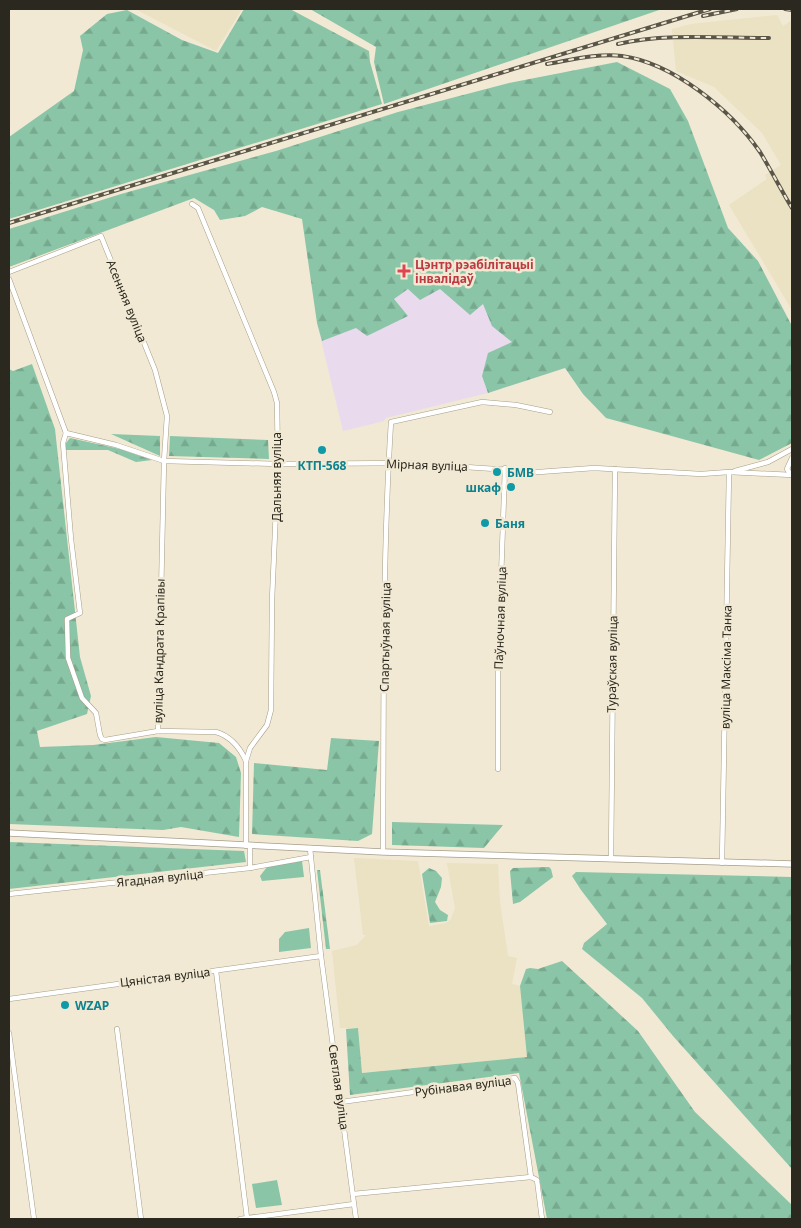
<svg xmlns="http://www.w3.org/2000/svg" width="801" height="1228" font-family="'Noto Sans',sans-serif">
	<defs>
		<pattern id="forest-firs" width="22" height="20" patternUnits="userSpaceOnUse" patternTransform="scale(1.25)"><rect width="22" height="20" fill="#8ac5a7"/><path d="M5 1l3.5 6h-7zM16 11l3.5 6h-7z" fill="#77a98f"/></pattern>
	</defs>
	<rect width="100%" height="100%" fill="#f1e9d3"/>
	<g fill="#ebe1c3">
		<path d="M135 9H242L216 51Z"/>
		<path d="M777 15 783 26 792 20V310L729 205 767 179 765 175 781 165 762 133 714 87 676 71 672 29 691 24Z"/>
		<path d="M354 858 418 861 429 926 446 923 451 919 455 908 447 863 498 864 500 902 508 956 517 958 512 984 520 986 527 1057 362 1073 358 1028H340L332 951 357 945 366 935H363Z"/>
	</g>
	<path fill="#e9daed" d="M411 141 565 368 488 393 386 418 384 421 343 431 317 323Z"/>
	<g fill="#8ac5a7">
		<path d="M302 861 304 877 262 881 260 876 267 867Z"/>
		<path d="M309 928 311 948 279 952V939L285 932Z"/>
		<path d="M277 1180 282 1205 256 1208 252 1184Z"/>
	</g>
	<g fill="url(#forest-firs)">
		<path d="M244 9H290L369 51 370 62 382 104 9 219V137L74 91 83 50 80 36 107 14 127 10 182 40 218 53Z"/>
		<path d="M310 9H662L384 104 374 62 376 47Z"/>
		<path d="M617 62 670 89 688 121 728 228 758 261 792 326V443L759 460 606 418 583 394 565 368 488 393 482 376 488 353 512 342 492 326 483 304 470 315 440 289 420 300 408 289 394 299 408 316 367 336 356 328 322 341 317 323 302 219 262 207 245 216 220 220 214 210 194 198 9 267V229L121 194 276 151 398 112 509 83Z"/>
		<path d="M32 364 55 429 80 657 91 696 87 714 37 731 40 747 93 745 156 737 219 743 236 757 241 773 239 837 181 827 163 830 9 824V369L13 371Z"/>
		<path d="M111 434 160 436V456Z"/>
		<path d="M170 436 268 440 269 459 169 456Z"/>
		<path d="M70 438 120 449 152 460 136 462 108 450H66V443Z"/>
		<path d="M331 738 379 741 372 834 358 841 252 834 254 763 327 770Z"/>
		<path d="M392 822 503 825 484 848 392 845Z"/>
		<path d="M9 842 244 851 246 862 9 889Z"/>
		<path d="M549 867 551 869 553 877 520 902 513 904 510 871 513 868Z"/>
		<path d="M429 868 436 871 442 878 441 887 435 902 440 910 448 915 447 921 430 923 422 874Z"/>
		<path d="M317 870H320L330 949H326Z"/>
		<path d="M576 872 792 877V1169L673 1036 642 998 582 949 584 943 607 924 581 890 572 876Z"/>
		<path d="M562 961 638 1031 695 1112 792 1205V1219H547L519 1073 350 1095 346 1029 358 1028 362 1073 527 1057 520 986 526 969 530 968 538 969Z"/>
	</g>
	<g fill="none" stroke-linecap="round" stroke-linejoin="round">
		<defs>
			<g id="street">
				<path d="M192 204 198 208 274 392 277 403 278 464 272 600 271 710 267 725 250 748 246 761"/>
				<path d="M9 272 101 236 155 370 167 416 164 461 158 731"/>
				<path d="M9 279 66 433"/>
				<path d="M66 433 116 445 164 461 278 464 406 463 539 472 594 468 701 474 729 472 792 475"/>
				<path d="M66 433 63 443 71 539 80 613 67 619 68 658 82 698 96 713 100 735 102 739 105 740 158 731 216 732C230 736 240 748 246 761V846"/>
				<path d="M735 471 768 462 792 449"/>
				<path d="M791 475 787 469 792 458"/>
				<path d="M498 769V661L505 468"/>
				<path d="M250 846V868"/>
				<path d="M310 848 321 956 356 1219"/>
				<path d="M383 852C384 709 382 565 391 422L482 402 516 405 550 412"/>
				<path d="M611 859 615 469"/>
				<path d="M722 863 729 472"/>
				<path d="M9 894 250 868 311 857"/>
				<path d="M216 971 247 1218"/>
				<path d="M9 999 321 956"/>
				<path d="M117 1029 141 1219"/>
				<path d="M9 1033 34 1219"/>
				<path d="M341 1102 515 1078 518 1083 531 1177"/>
				<path d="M353 1194 531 1177 537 1180 542 1219"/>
				<path d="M240 1219 354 1204"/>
			</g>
			<path id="secondary" d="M9 833 383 852 792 864"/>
		</defs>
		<use href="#street" stroke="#a59e89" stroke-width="5.5"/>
		<use href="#secondary" stroke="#a59e89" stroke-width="7"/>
		<use href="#street" stroke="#fff" stroke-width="4.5"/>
		<use href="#secondary" stroke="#fff" stroke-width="5.5"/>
		<defs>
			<g id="rail">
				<path d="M785 9 792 10"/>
				<path d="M703 16 737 9"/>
				<path d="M618 44C664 33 721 38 769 38"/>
				<path d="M547 64C571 60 598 53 622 56 673 63 731 110 760 152 771 170 781 190 792 208"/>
				<path d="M9 223 710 9"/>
			</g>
		</defs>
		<use href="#rail" stroke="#5a5549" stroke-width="4"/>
		<use href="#rail" stroke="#f1e9d3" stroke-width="2" stroke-dasharray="5.5" stroke-linecap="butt"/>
	</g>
	<path fill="#e0444e" stroke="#f1e9d3" stroke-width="2" d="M401.5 263.5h5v5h5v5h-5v5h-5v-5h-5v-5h5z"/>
	<g fill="#0f9aa8" stroke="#f1e9d3" stroke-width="2">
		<circle cx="322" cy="450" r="5"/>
		<circle cx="497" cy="472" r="5"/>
		<circle cx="511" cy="487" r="5"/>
		<circle cx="485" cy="523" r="5"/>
		<circle cx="65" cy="1005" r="5"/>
	</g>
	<g text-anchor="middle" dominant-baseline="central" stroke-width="5" stroke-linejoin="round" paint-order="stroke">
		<g font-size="12" font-weight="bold" fill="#be3a42" stroke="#f1e9d3" text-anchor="start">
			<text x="415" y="264">Цэнтр рэабілітацыі<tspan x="415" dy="14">інвалідаў</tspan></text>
		</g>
		<g font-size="12" fill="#2b281f" stroke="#f1e9d3">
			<text transform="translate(127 301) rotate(68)">Асенняя вуліца</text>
			<text transform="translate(427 465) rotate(2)">Мірная вуліца</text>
			<text transform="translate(276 477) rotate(-90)">Дальняя вуліца</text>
			<text transform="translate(500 618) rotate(-88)">Паўночная вуліца</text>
			<text transform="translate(385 637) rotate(-89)">Спартыўная вуліца</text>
			<text transform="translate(159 651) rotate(-89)">вуліца Кандрата Крапівы</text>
			<text transform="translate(612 664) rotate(-89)">Тураўская вуліца</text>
			<text transform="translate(726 667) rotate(-89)">вуліца Максіма Танка</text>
			<text transform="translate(160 878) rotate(-6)">Ягадная вуліца</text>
			<text transform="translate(165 977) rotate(-7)">Цяністая вуліца</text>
			<text transform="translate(463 1086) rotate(-7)">Рубінавая вуліца</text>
			<text transform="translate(339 1087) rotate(82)">Светлая вуліца</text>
		</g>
		<g font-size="12" font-weight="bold" fill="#0d838f" stroke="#f1e9d3" text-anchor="start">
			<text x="322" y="465" text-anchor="middle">КТП-568</text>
			<text x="507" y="472">БМВ</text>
			<text x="501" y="487" text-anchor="end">шкаф</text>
			<text x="495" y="523">Баня</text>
			<text x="75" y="1005">WZAP</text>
		</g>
	</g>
	<rect width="801" height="1228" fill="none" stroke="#2b281f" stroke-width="20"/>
</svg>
